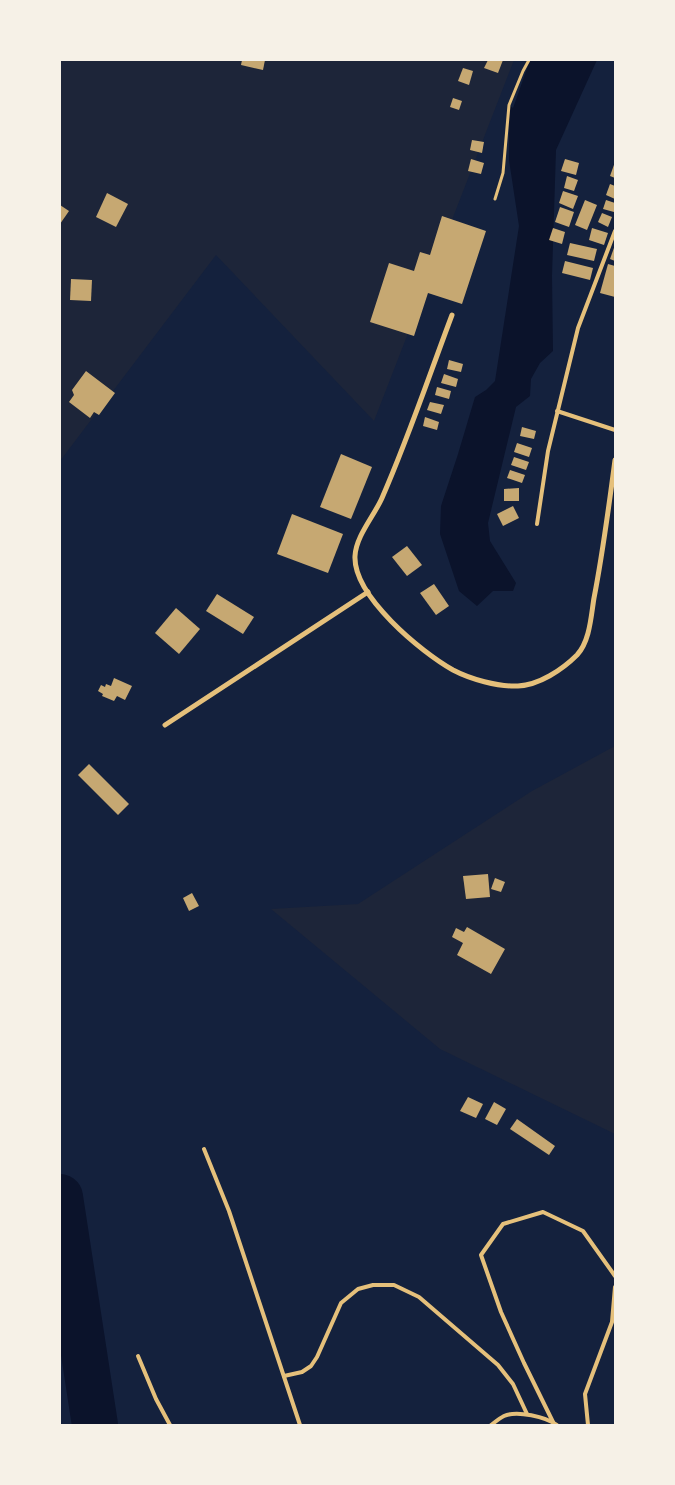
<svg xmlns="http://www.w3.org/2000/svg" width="675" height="1485" font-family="'PT Sans',sans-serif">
	<rect width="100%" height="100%" fill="#14213d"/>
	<g fill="#1d2539">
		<path d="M60 60H514L374 421 216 255 60 461Z"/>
		<path d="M615 746V1134L440 1049 271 909 358 904 532 791Z"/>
	</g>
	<path fill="#0b132b" d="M530 60H597L556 150 552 276 553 351 540 363 531 379 530 396 516 407 488 523 490 541 516 583 513 591H493L477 606 459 591 440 534 441 506 458 454 475 397 486 390 495 381 519 226 509 160V105L513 108Z"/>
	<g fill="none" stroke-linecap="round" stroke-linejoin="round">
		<path stroke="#0b132b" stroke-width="46" d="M60 1197 95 1425"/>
	</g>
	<g fill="#c6a872">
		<path d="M242 60H265L263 70 241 65Z"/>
		<path d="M488 60H503L498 73 484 68Z"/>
		<path d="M463 68 473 71 469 85 458 81Z"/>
		<path d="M453 98 462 101 459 110 450 107Z"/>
		<path d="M472 140 484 142 482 153 470 150Z"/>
		<path d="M471 159 484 163 481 174 468 171Z"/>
		<path d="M565 159 579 163 576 175 561 171Z"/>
		<path d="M615 162V178L610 176Z"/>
		<path d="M567 176 578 180 574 191 564 188Z"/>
		<path d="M610 184 615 186V199L606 195Z"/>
		<path d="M563 191 578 196 573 209 559 203Z"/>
		<path d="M107 193 128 204 116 227 96 217Z"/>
		<path d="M585 200 597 205 587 230 575 225Z"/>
		<path d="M606 200 615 203 614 212 603 209Z"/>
		<path d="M60 205 69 211 60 224Z"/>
		<path d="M560 207 574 212 569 227 555 222Z"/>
		<path d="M602 213 612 217 608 227 598 222Z"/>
		<path d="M442 216 486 231 462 304 428 293 414 336 370 322 389 263 414 271 420 252 430 255Z"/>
		<path d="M553 228 565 232 562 244 549 240Z"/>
		<path d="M592 228 608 233 604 245 589 240Z"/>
		<path d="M570 243 597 249 594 261 567 255Z"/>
		<path d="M615 245V261L610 259Z"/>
		<path d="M565 261 593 268 590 280 562 273Z"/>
		<path d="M608 264 615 266V297L600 293Z"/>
		<path d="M71 279 92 280 91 301 70 300Z"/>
		<path d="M449 360 463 364 461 372 447 369Z"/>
		<path d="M86 371 115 393 99 415 94 412 90 418 69 402 74 395 72 390Z"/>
		<path d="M444 374 458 379 456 387 441 383Z"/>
		<path d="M437 387 451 391 449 399 435 395Z"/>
		<path d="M430 402 444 405 441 414 427 410Z"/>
		<path d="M425 417 439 422 437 430 423 426Z"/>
		<path d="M522 427 536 431 534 439 520 436Z"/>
		<path d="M517 443 532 448 529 457 514 452Z"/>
		<path d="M341 454 372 467 351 519 320 507Z"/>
		<path d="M514 457 529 462 526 470 511 465Z"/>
		<path d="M510 470 525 475 522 483 507 478Z"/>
		<path d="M519 488V501H504V489Z"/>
		<path d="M513 506 519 518 503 526 497 514Z"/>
		<path d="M292 514 343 534 328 573 277 554Z"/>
		<path d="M407 546 422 565 407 576 392 557Z"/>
		<path d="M434 584 449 606 436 615 420 593Z"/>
		<path d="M217 594 254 617 243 634 206 611Z"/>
		<path d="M176 608 200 629 179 654 155 633Z"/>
		<path d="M114 678 132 686 125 700 117 696 114 701 102 696 103 694 98 691 101 685 105 687 106 684 111 686Z"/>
		<path d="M89 764 129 804 118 815 78 775Z"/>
		<path d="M488 874 490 897 466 899 463 876Z"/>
		<path d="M495 878 505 882 501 892 491 889Z"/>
		<path d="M192 893 199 906 189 911 183 898Z"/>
		<path d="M467 927 505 949 491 974 457 955 463 943 452 937 456 928 464 932Z"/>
		<path d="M468 1097 483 1104 476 1118 460 1111Z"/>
		<path d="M494 1102 506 1109 497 1125 485 1119Z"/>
		<path d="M517 1119 555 1146 549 1155 510 1129Z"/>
	</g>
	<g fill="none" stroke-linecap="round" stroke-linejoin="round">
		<path stroke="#e5c07b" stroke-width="3" d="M495 199 503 173 509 105 523 71 529 60"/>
		<g stroke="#e5c07b" stroke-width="4">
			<path d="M557 411 615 430"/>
			<path d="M537 524 548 451 578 328 615 231"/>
			<path d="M204 1149 229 1211 300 1425"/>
			<path d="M138 1356 156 1399 170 1425"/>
			<path d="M284 1376 302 1372 311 1366 317 1357 341 1303 358 1289 373 1285H394L419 1297 498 1365 513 1384 527 1414"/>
			<path d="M553 1422 524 1363 501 1312 481 1255 503 1224 543 1212 583 1231 615 1276"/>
			<path d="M491 1425C495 1422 500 1418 504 1416 517 1410 546 1417 557 1425"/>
			<path d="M588 1425 585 1394 612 1322 615 1287"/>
		</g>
		<g stroke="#e5c07b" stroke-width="5">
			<path d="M452 315C429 376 408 439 382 498 374 516 356 536 355 556 353 596 421 652 453 670 470 679 498 687 518 686 539 685 562 670 577 655 590 641 591 616 594 598 603 552 609 506 615 460"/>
			<path d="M165 725 368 592"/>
		</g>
	</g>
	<rect width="675" height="1485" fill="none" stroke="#f6f1e7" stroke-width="122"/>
</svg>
